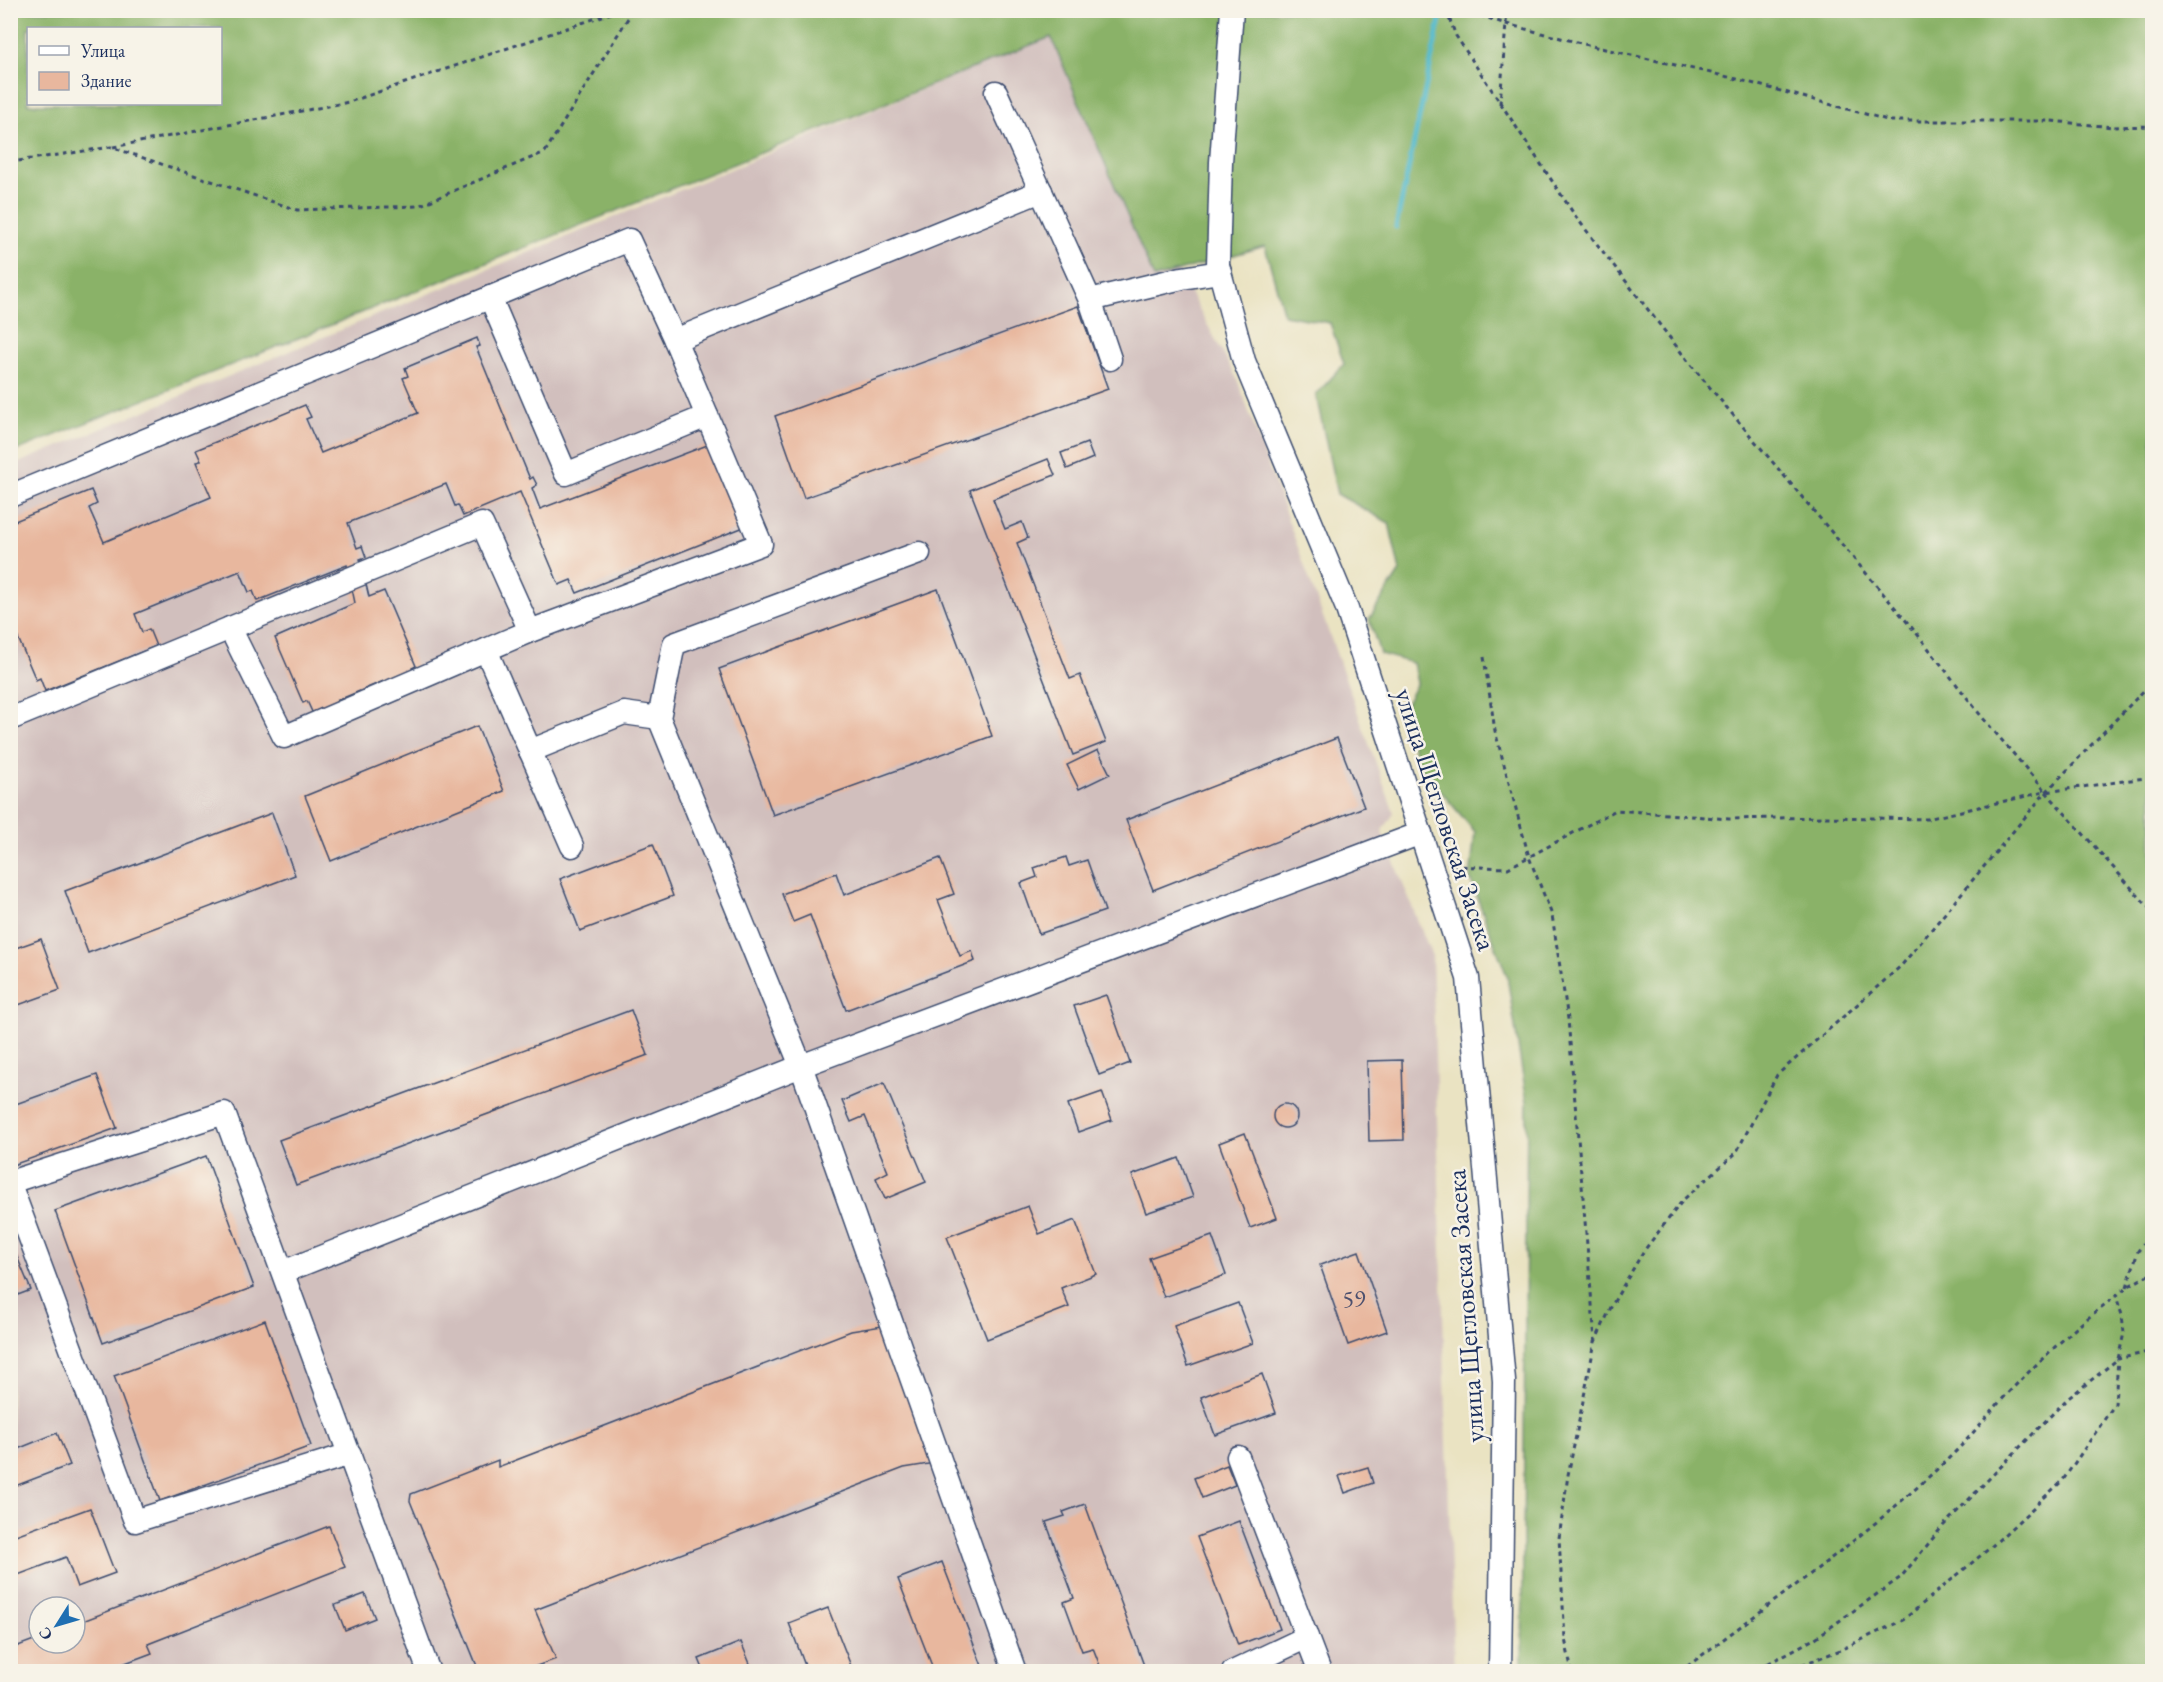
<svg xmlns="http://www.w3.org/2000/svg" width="2163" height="1682" font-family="'EB Garamond',serif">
	<rect width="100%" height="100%" fill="#f7f3e8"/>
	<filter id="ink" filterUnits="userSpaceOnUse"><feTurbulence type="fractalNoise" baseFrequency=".0167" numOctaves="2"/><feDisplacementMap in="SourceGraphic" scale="12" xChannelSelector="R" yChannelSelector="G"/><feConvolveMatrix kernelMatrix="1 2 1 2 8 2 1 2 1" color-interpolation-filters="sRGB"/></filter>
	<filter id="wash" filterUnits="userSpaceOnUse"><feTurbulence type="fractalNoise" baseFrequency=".008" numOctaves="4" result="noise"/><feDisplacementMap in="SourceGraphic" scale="24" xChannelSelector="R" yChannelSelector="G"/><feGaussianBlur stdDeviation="1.35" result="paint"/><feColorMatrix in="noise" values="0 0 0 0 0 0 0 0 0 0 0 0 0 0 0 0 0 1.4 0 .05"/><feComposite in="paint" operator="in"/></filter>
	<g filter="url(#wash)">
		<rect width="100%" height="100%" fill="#eae3c2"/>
		<path fill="#d1bfbd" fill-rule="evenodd" d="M1051 37 1237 379 1394 813 1382 832 1432 956 1454 1671 11 1672V466ZM39 1607H75V1643H39Z"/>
		<path fill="#8ab268" stroke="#527063" stroke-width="1.5" fill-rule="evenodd" d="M11 11H2152V1671H1522L1527 1102 1507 976 1470 879 1475 832 1418 764 1402 711 1417 683 1413 663 1380 654 1369 619 1400 571 1389 523 1337 494 1316 395 1344 364 1330 323 1284 315 1265 246 1154 278 1051 37 11 453ZM28 28H220V104H28Z"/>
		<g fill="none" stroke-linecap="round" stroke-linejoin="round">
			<path stroke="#4db8ca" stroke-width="5" d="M1396 227 1442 10"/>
		</g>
		<g id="blocks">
			<g fill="#e8b79e">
				<path d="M1078 306 1108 389 804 498 775 416Z"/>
				<path d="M477 338 480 346 476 347 530 479 533 477 537 485 532 488 540 509 710 444 749 525 577 593 571 580 559 585 520 492 463 516 458 505 455 506 446 484 348 523 357 548 362 546 366 557 360 559 369 597 384 591 416 666 412 668 414 671 387 683 386 680 336 701 337 704 313 714 307 701 303 703 275 638 355 603 347 565 257 601 253 591 249 592 240 571 135 614 142 632 149 629 156 646 45 691 40 678 36 680 10 619V523L91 490 97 504 89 508 104 542 211 497 196 462 201 461 196 450 305 405 311 417 306 419 321 453 418 413 403 378 408 376 405 368Z"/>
				<path d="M1087 443 1093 458 1067 469 1061 453Z"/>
				<path d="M1048 459 1055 475 993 499 1005 529 1022 522 1028 538 1017 543 1070 679 1080 675 1106 742 1073 755 970 490Z"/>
				<path d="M938 589 992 736 773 815 719 669Z"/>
				<path d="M477 726 504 791 331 861 305 796Z"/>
				<path d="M1337 738 1364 807 1153 890 1126 820Z"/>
				<path d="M1098 750 1110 774 1079 789 1067 765Z"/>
				<path d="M272 813 295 875 88 953 65 891Z"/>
				<path d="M653 844 673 896 580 931 560 879Z"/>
				<path d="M1066 857 1069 866 1087 860 1105 911 1039 934 1021 883 1037 877 1034 868Z"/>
				<path d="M940 858 954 894 938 900 960 956 972 951 975 961 846 1010 810 915 793 922 782 894 836 873 844 895Z"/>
				<path d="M41 939 60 990 10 1008V950Z"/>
				<path d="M1106 995 1130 1063 1099 1075 1074 1006Z"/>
				<path d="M631 1010 648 1055 296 1185 279 1140Z"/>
				<path d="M1402 1060 1404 1140 1369 1141 1367 1061Z"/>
				<path d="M97 1075 117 1128 10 1166V1106Z"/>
				<path d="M884 1083 926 1182 885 1199 876 1178 888 1172 865 1116 851 1122 842 1101Z"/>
				<path d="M1102 1092 1112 1120 1078 1132 1068 1104Z"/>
				<circle cx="1285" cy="1116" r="12"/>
				<path d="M1245 1133 1277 1218 1250 1228 1219 1143Z"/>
				<path d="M206 1156 254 1287 103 1343 55 1211Z"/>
				<path d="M1179 1158 1193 1197 1146 1213 1132 1175Z"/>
				<path d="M1028 1206 1039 1234 1075 1220 1096 1274 1061 1288 1069 1307 987 1339 947 1237Z"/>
				<path d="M1212 1236 1226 1275 1164 1297 1149 1258Z"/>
				<path d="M10 1240 31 1290 10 1298Z"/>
				<path d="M1359 1251 1387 1331 1348 1345 1320 1265Z"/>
				<path d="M1238 1303 1253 1343 1188 1366 1174 1326Z"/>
				<path d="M265 1320 311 1446 160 1501 114 1376Z"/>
				<path d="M882 1326 935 1463 904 1468 535 1610 556 1659 523 1671H479L410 1501 411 1494 498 1460V1467L851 1331Z"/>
				<path d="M1262 1374 1276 1413 1215 1435 1201 1397Z"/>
				<path d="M57 1433 70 1465 10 1488V1452Z"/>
				<path d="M1227 1465 1235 1485 1202 1498 1194 1478Z"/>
				<path d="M1368 1467 1373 1483 1345 1493 1339 1476Z"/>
				<path d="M1085 1504 1146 1671H1102L1093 1648 1082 1651 1064 1602 1074 1598 1046 1522 1065 1516 1063 1512Z"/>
				<path d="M90 1508 115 1573 77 1587 66 1557 10 1578V1537Z"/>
				<path d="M1239 1521 1280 1629 1238 1645 1197 1537Z"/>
				<path d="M329 1526 345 1567 148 1644 152 1653 104 1671H10V1649L39 1638V1643H75V1624Z"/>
				<path d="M942 1562 984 1671H934L898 1579Z"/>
				<path d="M365 1594 375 1618 345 1630 335 1605Z"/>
				<path d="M828 1608 853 1671H807L789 1623Z"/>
				<path d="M741 1642 753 1671H704L699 1659Z"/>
			</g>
		</g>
	</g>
	<g filter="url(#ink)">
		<use href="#blocks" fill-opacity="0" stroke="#3a4a6d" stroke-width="1.5"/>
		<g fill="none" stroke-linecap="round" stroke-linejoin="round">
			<defs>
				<g id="minor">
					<path d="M1232 10 1221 162 1218 265 1244 361 1346 606 1468 978 1504 1381 1500 1672"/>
					<path d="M996 92 1090 300 1110 359"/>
					<path d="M490 297 566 474 707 416"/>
					<path d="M1090 300 1182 278 1220 272"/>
					<path d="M10 496 629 240 675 340 1041 191"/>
					<path d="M919 553 674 644 659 718 801 1066 1015 1672"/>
					<path d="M230 628 284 737 530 631 761 544 675 340"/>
					<path d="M486 650 572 846"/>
					<path d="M10 719 482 524 530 631"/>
					<path d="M530 751 624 713 659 718"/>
					<path d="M10 1182 224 1113 429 1672"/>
					<path d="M10 1184 135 1521 350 1454"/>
					<path d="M283 1272 801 1066 1421 833"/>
					<path d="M1238 1457 1320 1672"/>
					<path d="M1233 1672 1307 1637"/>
				</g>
			</defs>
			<use href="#minor" stroke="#3a4a6d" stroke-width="25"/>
			<g stroke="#3a4a6d" stroke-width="3" stroke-dasharray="4.5 4.5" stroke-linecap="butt">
				<path d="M1446 10 1456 36 1576 217 1691 365 1918 635 1982 717 2046 792 2152 777"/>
				<path d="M1463 10 1506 24 1596 47 1733 78 1891 121H2051L2113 127 2152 126"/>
				<path d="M1500 104 1507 10"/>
				<path d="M113 147 349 102 620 10"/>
				<path d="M10 164 18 161 111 147 297 210 418 206 545 152 633 10"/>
				<path d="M1484 657 1495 731 1529 857 1552 915 1568 1019 1595 1340"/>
				<path d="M2046 792 2152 911"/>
				<path d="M1453 866 1508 868 1616 810 1729 819 1825 817 1927 819 2044 792"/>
				<path d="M2127 1287 2138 1251 2152 1233"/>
				<path d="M1766 1664 1801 1665 1838 1651 1903 1620 1991 1547 2063 1480 2115 1404 2118 1359 2152 1351"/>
				<path d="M1572 1672 1565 1639 1559 1538 1568 1475 1595 1342 1612 1305 1643 1252 1683 1200 1736 1153 1777 1075 1901 966 2046 792 2152 682"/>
				<path d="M1680 1672C1771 1602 1867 1537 1950 1457 1971 1437 1988 1414 2008 1393 2042 1358 2077 1325 2116 1296"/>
				<path d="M1752 1672 1814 1639 1901 1577 1943 1526 2066 1400 2118 1359 2124 1333 2122 1315 2116 1296 2127 1287 2152 1273"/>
			</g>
			<use href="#minor" stroke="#fff" stroke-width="22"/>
		</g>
	</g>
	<g text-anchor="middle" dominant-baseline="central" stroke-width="5" stroke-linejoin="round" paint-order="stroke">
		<g font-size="24" fill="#4e516e">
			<text x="1354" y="1298">59</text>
		</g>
		<g font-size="27" fill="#1b2f5e" stroke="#f7f3e8">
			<text transform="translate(1446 819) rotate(72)">улица Щегловская Засека</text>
			<text transform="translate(1465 1306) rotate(-94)">улица Щегловская Засека</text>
		</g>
	</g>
	<rect width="2163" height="1682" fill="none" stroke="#f7f3e8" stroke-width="36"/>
	<rect x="27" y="27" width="195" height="78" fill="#f7f3e8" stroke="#9fa5b1" stroke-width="1.5"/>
	<rect x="39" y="46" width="30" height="9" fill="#ffffff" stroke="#9fa5b1" stroke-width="1.5"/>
	<text x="81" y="57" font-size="18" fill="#1b2f5e">Улица</text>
	<rect x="39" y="72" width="30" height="18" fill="#e8b79e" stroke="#9fa5b1" stroke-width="1.5"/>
	<text x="81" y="87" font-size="18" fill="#1b2f5e">Здание</text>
	<g transform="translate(57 1625) rotate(233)"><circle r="28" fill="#f7f3e8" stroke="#9fa5b1" stroke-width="1.5"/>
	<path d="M0-4.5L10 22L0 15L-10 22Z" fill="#1f6fb2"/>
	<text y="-9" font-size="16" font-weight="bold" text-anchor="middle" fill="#1b2f5e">С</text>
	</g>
</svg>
